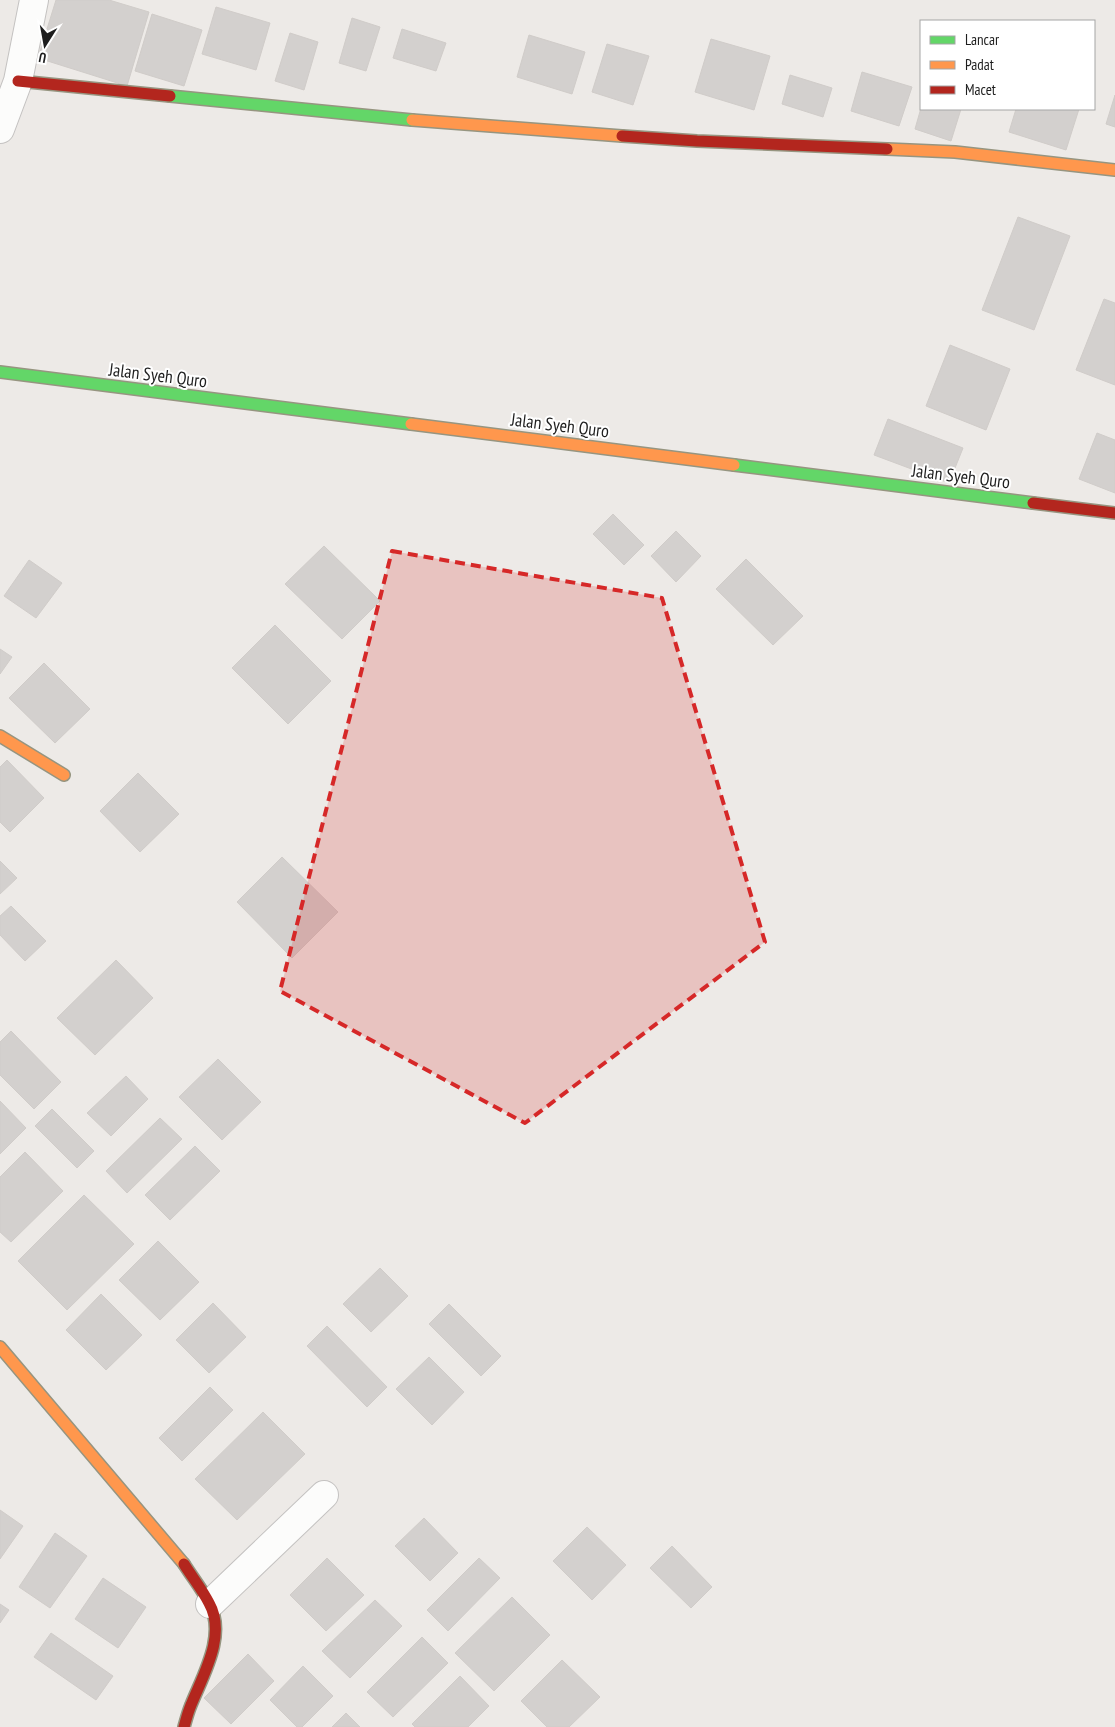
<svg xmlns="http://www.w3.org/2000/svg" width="1115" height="1727" font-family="'PT Sans Narrow',sans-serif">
	<rect width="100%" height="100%" fill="#edeae7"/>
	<g fill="#d3d0ce" stroke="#d0ccc9">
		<path d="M56 0H109L149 12 127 86 38 58Z"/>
		<path d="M216 7 270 23 256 70 202 54Z"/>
		<path d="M152 14 202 30 184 86 135 71Z"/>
		<path d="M352 18 380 27 366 71 339 63Z"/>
		<path d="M402 29 446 43 436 71 393 58Z"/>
		<path d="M290 33 318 42 304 90 275 81Z"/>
		<path d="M529 35 585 52 572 94 517 77Z"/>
		<path d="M711 39 770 56 754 110 695 92Z"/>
		<path d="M607 44 649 56 633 105 592 92Z"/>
		<path d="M862 72 912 87 899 126 851 111Z"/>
		<path d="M790 75 832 88 823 117 782 104Z"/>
		<path d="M1115 95V127L1106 124Z"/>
		<path d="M921 108 961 109 951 141 915 129Z"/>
		<path d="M1016 109H1079L1066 150 1009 132Z"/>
		<path d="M1018 217 1070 236 1034 330 982 310Z"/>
		<path d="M1104 299 1115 303V385L1076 370Z"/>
		<path d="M950 345 1010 369 986 430 926 406Z"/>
		<path d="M888 419 963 448 949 483 874 455Z"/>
		<path d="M1097 433 1115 440V493L1079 479Z"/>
		<path d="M613 514 644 545 624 565 593 534Z"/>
		<path d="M676 531 701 556 676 582 651 556Z"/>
		<path d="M324 546 380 601 342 639 285 584Z"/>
		<path d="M746 559 803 616 773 645 716 589Z"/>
		<path d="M29 560 62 583 36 618 4 596Z"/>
		<path d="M275 625 331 681 288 724 232 668Z"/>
		<path d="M0 649 12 657 0 674Z"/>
		<path d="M44 663 90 709 55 743 9 698Z"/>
		<path d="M7 760 44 798 10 832 0 822V767Z"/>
		<path d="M138 773 179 814 140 852 100 811Z"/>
		<path d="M282 857 338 912 292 958 237 902Z"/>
		<path d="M0 861 17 878 0 894Z"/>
		<path d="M11 906 46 941 25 961 0 935V916Z"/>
		<path d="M116 960 153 998 95 1055 57 1018Z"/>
		<path d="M11 1031 61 1082 34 1109 0 1075V1042Z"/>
		<path d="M218 1059 261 1102 222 1140 179 1097Z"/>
		<path d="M126 1076 148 1099 111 1136 87 1113Z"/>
		<path d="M0 1101 26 1128 0 1154Z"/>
		<path d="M52 1109 94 1151 77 1168 35 1126Z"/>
		<path d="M160 1118 182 1139 127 1193 106 1171Z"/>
		<path d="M195 1146 220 1171 170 1220 145 1195Z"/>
		<path d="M25 1152 63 1191 11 1242 0 1232V1177Z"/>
		<path d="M84 1195 134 1244 67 1310 18 1261Z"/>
		<path d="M158 1241 199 1282 160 1320 119 1280Z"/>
		<path d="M380 1268 408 1296 371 1332 343 1304Z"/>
		<path d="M101 1294 142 1335 106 1370 66 1330Z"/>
		<path d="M213 1303 246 1337 209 1373 176 1340Z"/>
		<path d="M449 1304 501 1356 481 1376 429 1324Z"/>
		<path d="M327 1326 387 1387 367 1407 307 1346Z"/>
		<path d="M429 1357 464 1392 432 1425 396 1389Z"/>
		<path d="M210 1387 233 1410 182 1461 159 1438Z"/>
		<path d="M263 1412 305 1454 237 1520 195 1479Z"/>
		<path d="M0 1510 23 1526 0 1559Z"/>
		<path d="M424 1518 458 1553 430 1581 395 1546Z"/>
		<path d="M587 1527 626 1565 592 1600 553 1561Z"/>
		<path d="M55 1533 87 1556 50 1608 19 1587Z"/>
		<path d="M672 1546 712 1587 691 1608 650 1568Z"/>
		<path d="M327 1558 364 1595 326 1631 290 1595Z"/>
		<path d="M479 1558 500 1578 448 1631 427 1610Z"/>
		<path d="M103 1578 146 1607 118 1648 75 1619Z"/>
		<path d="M512 1597 550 1635 494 1691 455 1653Z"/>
		<path d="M375 1600 402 1626 350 1678 322 1651Z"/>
		<path d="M0 1604 9 1610 0 1623Z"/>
		<path d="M51 1633 113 1676 96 1700 34 1657Z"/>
		<path d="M422 1637 448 1663 393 1717 367 1692Z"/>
		<path d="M248 1654 274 1681 231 1724 204 1698Z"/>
		<path d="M562 1660 600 1697 569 1727H547L521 1701Z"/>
		<path d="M303 1666 333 1696 302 1727H297L270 1700Z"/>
		<path d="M460 1676 489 1706 468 1727H415L412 1724Z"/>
		<path d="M346 1713 360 1727H332Z"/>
	</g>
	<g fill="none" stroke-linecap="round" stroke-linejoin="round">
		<defs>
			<g id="street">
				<path d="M0 129 18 81 34 0"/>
				<path d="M210 1604 324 1495"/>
			</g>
			<g id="fast">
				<path d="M170 96 412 120"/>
				<path d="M0 372 411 424"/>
				<path d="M734 465 1033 503"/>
			</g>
			<g id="slow">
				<path d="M412 120 622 136"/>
				<path d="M887 149 955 152 1115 170"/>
				<path d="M411 424 734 465"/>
				<path d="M0 736 64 775"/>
				<path d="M0 1347 184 1564"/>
			</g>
			<g id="jam">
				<path d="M18 81 170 96"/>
				<path d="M622 136 697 141 887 149"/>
				<path d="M1033 503 1115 513"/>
				<path d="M184 1564C192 1577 202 1589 209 1603 227 1635 203 1675 191 1705 188 1712 186 1720 184 1727"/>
			</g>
		</defs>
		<use href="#street" stroke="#c4c2c1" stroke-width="30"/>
		<use href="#fast" stroke="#969580" stroke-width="14"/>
		<use href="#slow" stroke="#969580" stroke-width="14"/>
		<use href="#jam" stroke="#969580" stroke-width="14"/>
		<use href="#street" stroke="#fcfcfb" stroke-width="28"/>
		<use href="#fast" stroke="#63d668" stroke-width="11"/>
		<use href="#slow" stroke="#ff974d" stroke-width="11"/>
		<use href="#jam" stroke="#b3261e" stroke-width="11"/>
	</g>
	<path fill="#d62828" fill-opacity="0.2" stroke="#d62828" stroke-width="4" stroke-dasharray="10 6" stroke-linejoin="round" d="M392 551 662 598 765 942 525 1123 280 991Z"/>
	<g text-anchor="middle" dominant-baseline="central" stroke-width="4" stroke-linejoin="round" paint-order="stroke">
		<g font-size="18" fill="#1e1e1e" stroke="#fff">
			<text transform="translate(158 375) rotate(7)">Jalan Syeh Quro</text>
			<text transform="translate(560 425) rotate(7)">Jalan Syeh Quro</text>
			<text transform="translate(961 476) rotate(7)">Jalan Syeh Quro</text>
		</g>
	</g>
	<rect x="920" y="20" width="175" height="90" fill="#ffffff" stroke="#a5a5a5"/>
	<rect x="930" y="36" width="25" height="8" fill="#63d668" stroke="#a5a5a5"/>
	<text x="965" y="45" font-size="15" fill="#1e1e1e">Lancar</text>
	<rect x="930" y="61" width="25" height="8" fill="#ff974d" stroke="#a5a5a5"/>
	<text x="965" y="70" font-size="15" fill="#1e1e1e">Padat</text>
	<rect x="930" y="86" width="25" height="8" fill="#b3261e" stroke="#a5a5a5"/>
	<text x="965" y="95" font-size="15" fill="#1e1e1e">Macet</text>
	<g transform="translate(45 45) rotate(191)" stroke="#ffffff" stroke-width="4" paint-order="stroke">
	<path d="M0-4L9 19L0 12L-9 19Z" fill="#1e1e1e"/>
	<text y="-8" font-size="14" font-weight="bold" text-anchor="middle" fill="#1e1e1e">U</text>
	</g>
</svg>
